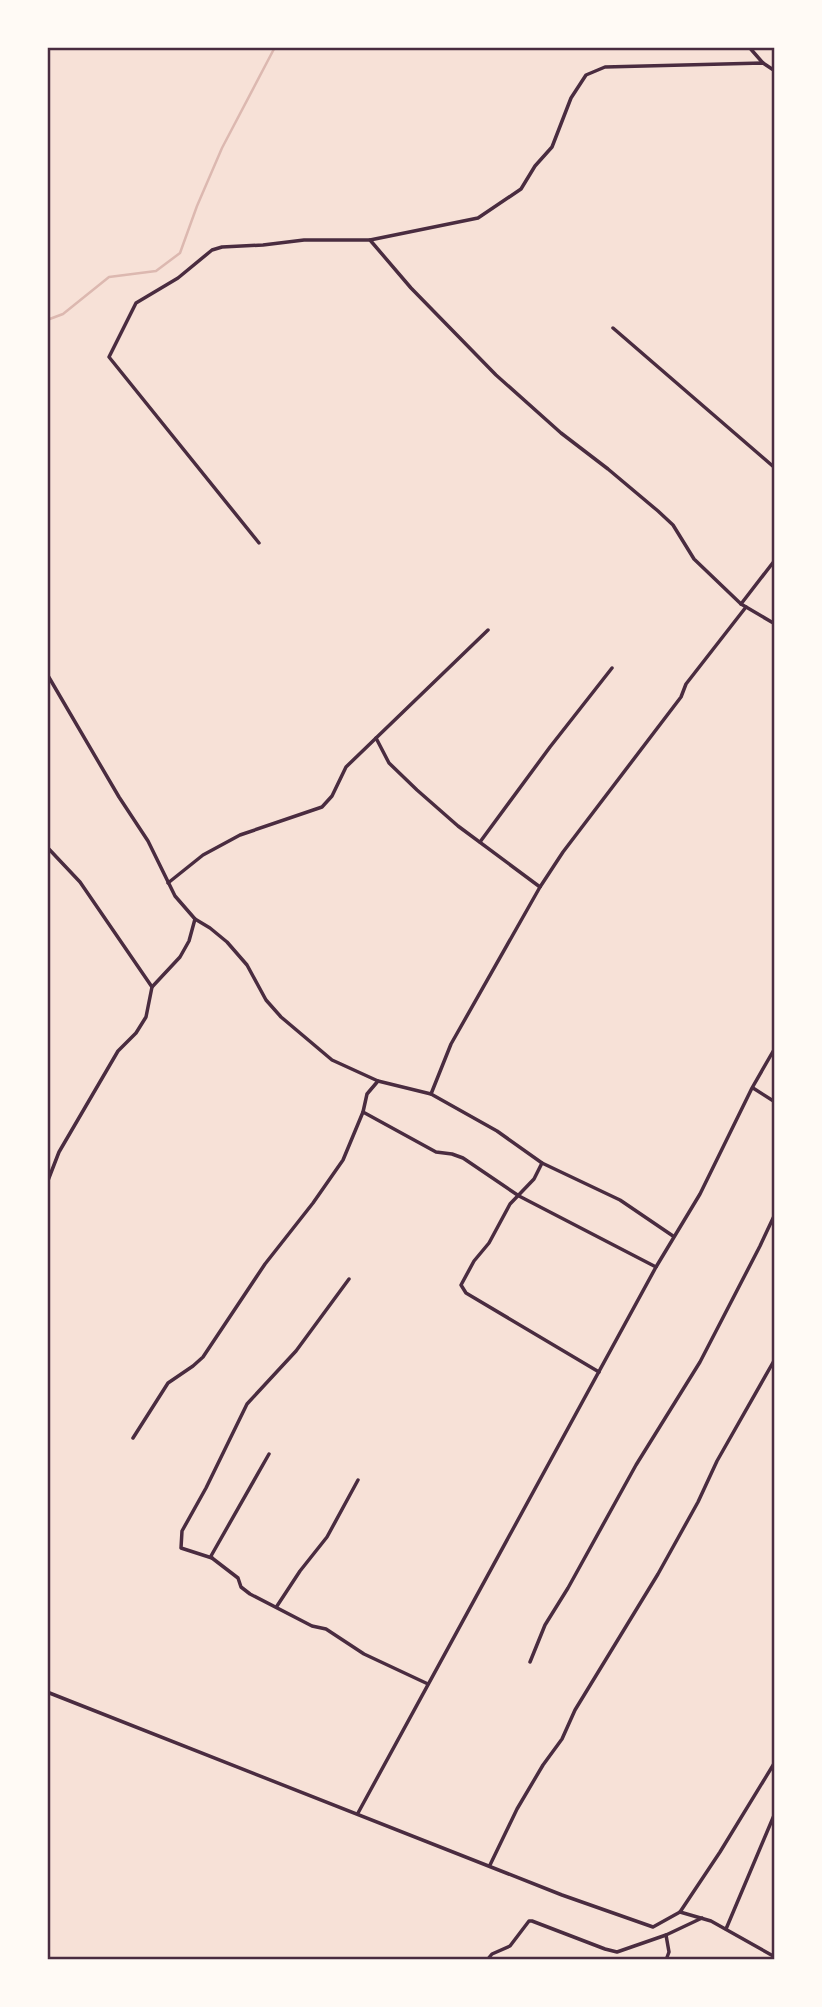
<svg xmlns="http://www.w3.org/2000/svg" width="822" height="2007" font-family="Poppins,sans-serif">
	<rect width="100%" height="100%" fill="#f7e1d7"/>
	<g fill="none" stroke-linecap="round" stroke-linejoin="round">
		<path stroke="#dcb8b0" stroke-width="2.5" d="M47 320 63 314 109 277 156 271 180 253 197 206 222 148 275 47"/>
		<g stroke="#4a2c40" stroke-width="3.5">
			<path d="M749 47 763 63"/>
			<path d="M370 240 478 218 521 189 535 166 552 147 571 98 586 75 605 67 763 63 775 71"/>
			<path d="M613 328 775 468"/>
			<path d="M259 543 109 357 136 303 178 278 212 250 222 247 263 245 304 240H370L411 288 496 375 561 433 608 469 658 511 673 525 694 559 741 604 775 624"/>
			<path d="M741 604 775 560"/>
			<path d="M47 674 119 797 148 841 175 896 195 919 210 928 227 942 247 965 266 1000 281 1017 332 1060 378 1081 431 1094 497 1131 542 1163 620 1200 673 1236"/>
			<path d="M376 738 389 763 417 790 458 826 540 887"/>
			<path d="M480 842 550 747 612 668"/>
			<path d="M47 847 80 882 152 987"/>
			<path d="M168 883 203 855 240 835 322 807 332 796 346 767 488 630"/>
			<path d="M753 1088 775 1102"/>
			<path d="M431 1094 451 1044 540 887 563 852 681 697 686 684 746 607"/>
			<path d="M363 1112 436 1152 452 1154 463 1158 519 1196 656 1267"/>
			<path d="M542 1163 534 1179 510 1204 489 1243 474 1261 461 1285 466 1293 599 1372"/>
			<path d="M47 1183 59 1152 118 1051 136 1033 146 1017 152 987 180 957 189 941 195 919"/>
			<path d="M133 1438 168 1383 193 1366 203 1357 265 1264 313 1203 343 1160 363 1112 367 1094 378 1081"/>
			<path d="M269 1454 211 1556 212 1558 238 1578 241 1587 250 1594 312 1626 326 1629 364 1654 428 1684"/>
			<path d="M212 1558 181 1548 182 1531 206 1488 247 1404 296 1351 349 1279"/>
			<path d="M277 1606 300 1571 327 1537 358 1480"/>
			<path d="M530 1662 545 1625 568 1588 636 1465 700 1362 760 1246 775 1214"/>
			<path d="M47 1692 562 1895 653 1927 680 1912 720 1852 775 1762"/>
			<path d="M358 1813 656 1267 700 1194 752 1088 775 1048"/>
			<path d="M490 1865 517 1809 543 1765 562 1739 575 1710 658 1574 698 1502 717 1461 775 1359"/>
			<path d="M680 1912 711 1921 775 1957"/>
			<path d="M726 1929 775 1813"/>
			<path d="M666 1935 669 1952 666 1960"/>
			<path d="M487 1960 492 1954 510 1946 529 1921H532L605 1949 617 1952 666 1935 702 1918"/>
		</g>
	</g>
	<rect width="822" height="2007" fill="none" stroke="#fffaf5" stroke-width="98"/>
	<rect x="49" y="49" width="724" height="1909" fill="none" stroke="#4a2c40" stroke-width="2.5"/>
</svg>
